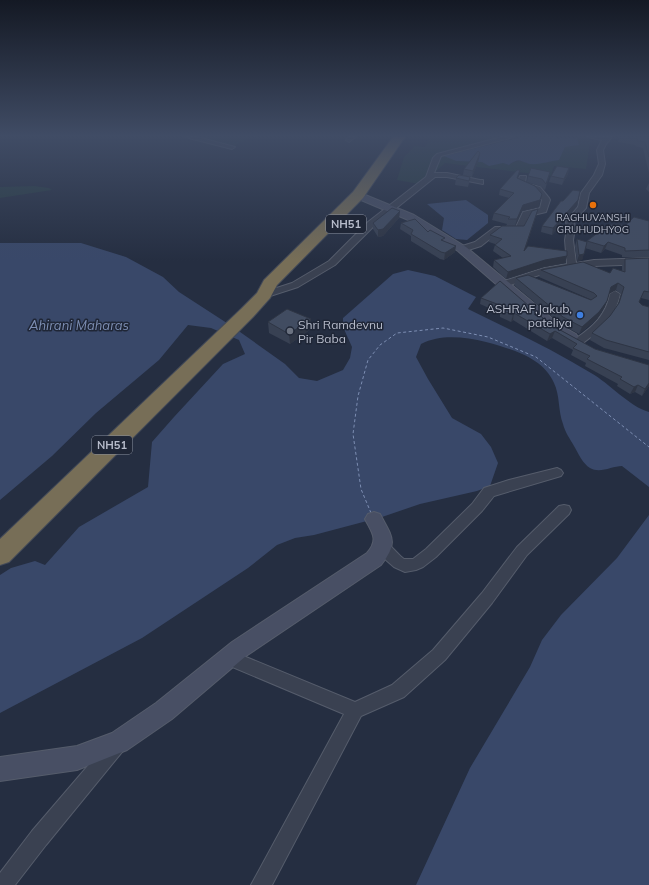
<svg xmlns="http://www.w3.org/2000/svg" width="649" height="885" font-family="Mulish,sans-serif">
	<rect width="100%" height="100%" fill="#252e41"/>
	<g fill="#283c42">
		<path d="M188 137H251L232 147Z"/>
		<path d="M420 137H506L479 146V148L447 155 456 161 482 162 489 165 503 163 509 165C516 160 522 160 530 164L565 147 577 138 570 137H591L586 169 554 166 551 176 445 163 429 178 419 184 397 180 404 157 415 146 425 147 429 139Z"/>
		<path d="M34 186 49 188 52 190 0 198V187Z"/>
	</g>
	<g fill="#394869">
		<path d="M521 137 577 138 579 145 565 147 559 160C550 161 539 165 530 164 520 162 520 157 509 165L503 163 489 166 482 162 456 161 444 156Z"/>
		<path d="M466 200 488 215V223L467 240 456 239 442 230 444 218 427 204Z"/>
		<path d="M0 243H81L126 257 163 277 179 292 233 327 285 364 299 378 317 381 343 370 350 358 352 347 343 327V318L393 274 408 270 435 276 476 297 468 309C509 329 552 349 591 373 609 383 630 407 649 412V487L622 466C612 466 600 474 590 468 583 464 578 453 574 446 570 439 565 432 563 424 558 411 560 395 554 383 543 357 511 349 486 342 464 337 441 334 421 344L416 357 428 379 452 418 481 434 491 447 498 463 490 486 477 491 420 504 382 517 314 535 295 538 277 545 248 568 142 638 0 713V575L11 568 35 561 45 565 79 527 148 487 152 442 174 417 223 364 245 354 239 340 211 328 188 325 159 360 96 413 52 456 0 500Z"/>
		<path d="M649 515V885H416L470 768 530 667 542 640 561 615 617 558Z"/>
	</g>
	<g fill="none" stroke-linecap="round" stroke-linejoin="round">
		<path stroke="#7d8eb3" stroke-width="1" stroke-dasharray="3 2.5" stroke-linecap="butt" d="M371 513 361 489 353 434 358 396 368 360 380 345 397 333 443 328 488 337 536 357 649 447"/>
		<defs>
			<g id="street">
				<path d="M185 137H197L235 147 232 149Z"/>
				<path d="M348 137H355L349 142 346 140Z"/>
				<path d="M502 137H514L441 156 434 173H447L480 180H483V184L447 177H435L374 226 335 265 298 287 264 298 259 295 261 293 292 283 329 261 368 222 426 177 433 158 437 154Z"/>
				<path d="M587 137H612L606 144 603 150 605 164 602 175 589 193 586 208 574 221 575 228 573 240 576 263 594 260 649 258V264L594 266 548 272 507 286H501L499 284 501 282 544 268 567 264 565 240 567 228 566 221 578 207 581 193 594 175 599 164 597 150 602 140Z"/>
				<path d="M520 176H526L525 183 540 187 549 198 550 200 546 212 529 216 522 231H500L481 246 462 252 459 251 458 249 459 247 475 242 495 227H516L523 212 540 208 542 200 534 191 517 184Z"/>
				<path d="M615 291 620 294C615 317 601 330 583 343H575L574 341 575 339C593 327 606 315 610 294Z"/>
				<path d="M557 468 561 470 563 473 561 476 494 496 482 511 436 557 423 567 416 570 405 572 394 567 386 560 377 548 379 544C390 540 395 553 404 559H413L426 549 472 504 484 488 509 480Z"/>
				<path d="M564 505 569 506 571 510 569 514 527 555 492 603 445 660 404 697 361 716 272 885H251L344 714 223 663 221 658 223 653 229 650 355 702 392 685 433 650 482 593 517 547 559 506Z"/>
				<path d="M116 737 122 740 125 746 122 752 46 845 15 885H0V873L32 831 110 740Z"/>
			</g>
			<g id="secondary">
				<path d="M358 192 414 215 466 247 560 325 576 334 578 337 576 340 571 341 550 331 458 251 406 219 354 197 353 195Z"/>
				<path d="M374 512 380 514C392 537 399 542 381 565L246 656 172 719 127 750 77 770 0 781V757L77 746 112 733 156 703 232 642 367 553C379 539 372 533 365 519L368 514Z"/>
			</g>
			<path id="highway" d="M393 137H405L363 198 277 285 270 298 253 317 9 562 0 565V539L241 309 257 293 264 280 353 192Z"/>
		</defs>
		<use href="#street" stroke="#555c6b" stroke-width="2"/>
		<use href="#secondary" stroke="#555c6b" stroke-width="2"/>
		<use href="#highway" stroke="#424958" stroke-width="2"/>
		<use href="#street" fill="#3a4151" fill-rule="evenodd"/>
		<use href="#secondary" fill="#484f64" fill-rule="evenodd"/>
		<use href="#highway" fill="#776e57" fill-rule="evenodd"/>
	</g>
	<g fill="#384153">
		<path d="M620 137H649V173L643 148 635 146 636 145 618 142Z"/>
		<path d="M479 159 472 177 463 175 464 169Z"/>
		<path d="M569 168 568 174 562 185 549 182 551 176Z"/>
		<path d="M550 172 545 190 540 186 527 182 528 176Z"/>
		<path d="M470 177 469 183 468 187 455 185 456 178Z"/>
		<path d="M518 179 539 207 522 211 515 226H506L507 224 492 220 494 213 509 198 499 195 500 189Z"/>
		<path d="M649 183V192L646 189Z"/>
		<path d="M578 200 577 206 552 235 541 232 542 226 563 201Z"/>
		<path d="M538 209 525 249 567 256 565 263 544 267 506 279 493 267 494 260 503 258 493 251 495 245V244L489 242 490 235 524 226Z"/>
		<path d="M400 211 399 218 383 236 378 237 373 229V223Z"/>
		<path d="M649 221V257H622V255L605 249 601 253 585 248 582 260 577 261 575 246 577 239 585 247 587 241 625 226Z"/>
		<path d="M401 223 428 232 444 241 455 252 444 260 440 259 411 241V236L400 229Z"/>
		<path d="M649 258V300L641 298 639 302 642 305 649 307V360L604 348 590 340 592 333 610 316 618 304 621 294 616 290 609 293 604 308 597 319 579 334 561 324 514 285 516 278 591 300H592L539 277 541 270 610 273 622 272V266L625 259Z"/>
		<path d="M481 298 551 325 595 349 649 365V386L642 396 635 392 630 394 617 386 618 384 585 366 586 363 571 355 573 350 552 338 547 341 513 320 511 322 500 317V313L480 304Z"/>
		<path d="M268 322 311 329 290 344 269 333Z"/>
	</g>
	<g fill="#2e3544">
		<path d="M480 153 479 159 472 177 473 171Z"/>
		<path d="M569 168 568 174 562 185 564 179Z"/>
		<path d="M540 200 539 207 522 211 515 226 517 219 523 205Z"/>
		<path d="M578 200 577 206 552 235 553 228Z"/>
		<path d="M538 209 536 216 523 257 524 251Z"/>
		<path d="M400 211 399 218 383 236 378 237V230Z"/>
		<path d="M608 242 605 249 601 253 604 246Z"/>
		<path d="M456 246 455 252 444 260 445 253Z"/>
		<path d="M584 254 582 260 577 261 579 255Z"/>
		<path d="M567 256 565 263 544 267 506 279 508 272 545 260Z"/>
		<path d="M618 283 616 290 609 294 611 287Z"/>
		<path d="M607 301 604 308 597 319 579 334 582 327Z"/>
		<path d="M514 313 513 320 511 322 513 315Z"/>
		<path d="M311 319V329L290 344 289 334Z"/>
		<path d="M555 331 552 338 547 341 550 334Z"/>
		<path d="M649 383V386L642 396 645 389Z"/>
		<path d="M638 385 635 392 630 394 634 387Z"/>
	</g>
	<g fill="#414c61" stroke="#2e3544">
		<path d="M627 137H649V157L645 142 637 141 638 139Z"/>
		<path d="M478 151 480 153 473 171 464 169Z"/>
		<path d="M557 166 569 168 564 179 551 176Z"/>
		<path d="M531 168 550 172 546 184 542 179 528 176Z"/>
		<path d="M517 170H520L517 178 535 186 542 194 540 200 523 205 517 219H508L510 217 494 213 514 193 500 189Z"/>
		<path d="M459 175 470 177 469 181 456 178Z"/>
		<path d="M573 190 580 191 578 200 553 228 542 226 561 201H563Z"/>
		<path d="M392 208 400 211 383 229 378 230 373 223Z"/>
		<path d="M538 209 524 251 528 246 567 251V256L545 260 508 272 494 260 511 256 495 245 502 239 490 235 502 226H524L532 211Z"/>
		<path d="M634 217 649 221V250L625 251V248L608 242 604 246 587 241 608 225 619 224 625 226Z"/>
		<path d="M415 219 428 232 430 230 445 238 441 240 456 246 445 253 441 252 411 234 413 230 401 223Z"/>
		<path d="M577 239 587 242 584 254 579 255Z"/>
		<path d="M649 258V292L644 291 639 302 642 305 649 307V352L606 340 592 333 610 316 619 303 624 287 618 283 611 287 607 301 599 312 582 327 563 317 516 278 528 275 591 300 597 296 594 293 541 270 583 262 610 273 613 268 625 272V259Z"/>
		<path d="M500 281 551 325 595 349 649 365V383L645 389 638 385 634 387 620 379 622 377 587 359 590 356 573 348 577 344 555 331 550 334 514 313 513 315 501 310 505 307 481 298Z"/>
		<path d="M287 309 311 319 289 334 268 322Z"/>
	</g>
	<linearGradient id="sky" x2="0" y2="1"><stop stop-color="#141924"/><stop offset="0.52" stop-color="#404c65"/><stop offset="1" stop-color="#404c65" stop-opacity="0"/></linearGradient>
	<rect width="649" height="261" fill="url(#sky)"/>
	<circle fill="#e8710a" stroke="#1f2636" stroke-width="1.5" cx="593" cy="205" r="4"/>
	<circle fill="#3f7fe0" stroke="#1f2636" stroke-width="1.5" cx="580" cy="315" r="4"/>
	<circle fill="#6b7280" stroke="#1f2636" stroke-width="1.5" cx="290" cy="331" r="4"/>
	<g text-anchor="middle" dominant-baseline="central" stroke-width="3" stroke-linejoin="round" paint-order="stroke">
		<g font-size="10" fill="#b7bccb" stroke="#1f2636">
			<text x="593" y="217">RAGHUVANSHI<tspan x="593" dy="12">GRUHUDHYOG</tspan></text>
		</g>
		<g fill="#1f2636" stroke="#898f9e" stroke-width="1">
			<rect x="326" y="215" width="40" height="18" rx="3"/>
			<rect x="92" y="436" width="40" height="18" rx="3"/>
		</g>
		<g font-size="11" font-weight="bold" fill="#b7bccb">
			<text x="346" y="224">NH51</text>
			<text x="112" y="445">NH51</text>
		</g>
		<g font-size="12" fill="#b7bccb" stroke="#1f2636" text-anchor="end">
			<text x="572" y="308">ASHRAF,Jakub,<tspan x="572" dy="14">pateliya</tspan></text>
			<text x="298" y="324" text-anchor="start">Shri Ramdevnu<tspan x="298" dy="14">Pir Baba</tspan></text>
		</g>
		<g font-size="13" font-style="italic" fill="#7d8eb3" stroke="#1f2636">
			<text x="79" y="325">Ahirani Maharas</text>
		</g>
	</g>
</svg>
